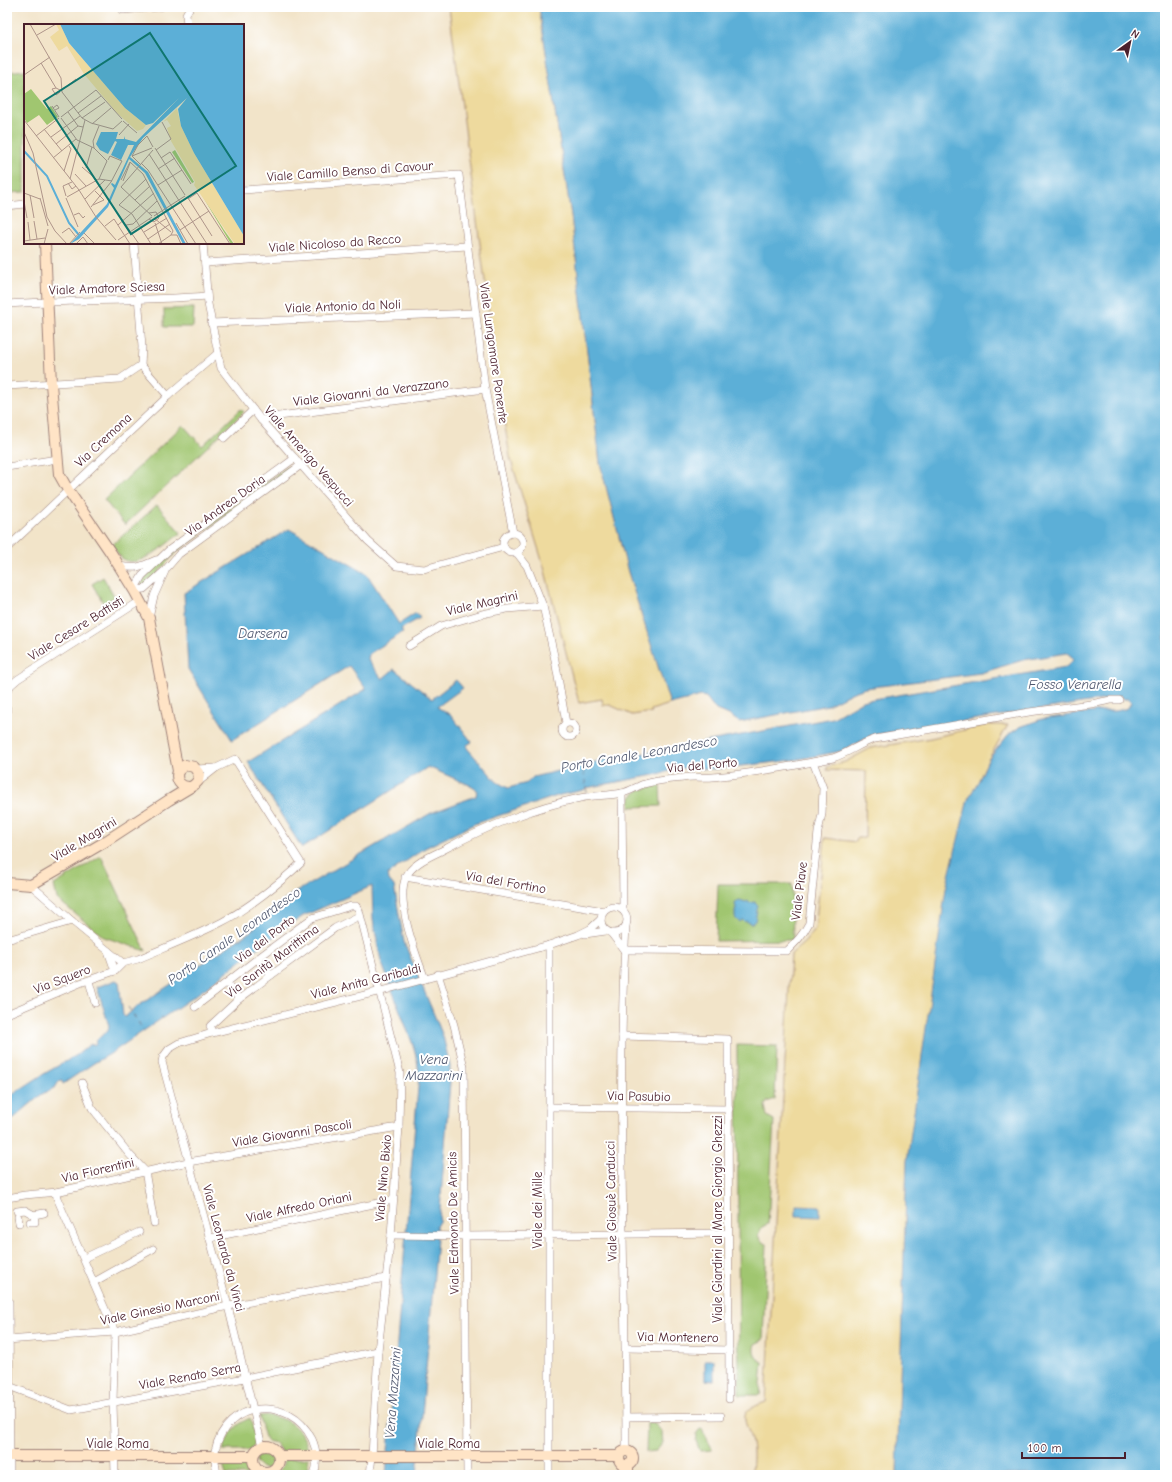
<svg xmlns="http://www.w3.org/2000/svg" width="1172" height="1482" font-family="'Comic Neue',sans-serif">
	<rect width="100%" height="100%" fill="#fff"/>
	<filter id="ink" filterUnits="userSpaceOnUse"><feTurbulence type="fractalNoise" baseFrequency=".025" numOctaves="2"/><feDisplacementMap in="SourceGraphic" scale="8" xChannelSelector="R" yChannelSelector="G"/><feConvolveMatrix kernelMatrix="1 2 1 2 8 2 1 2 1" color-interpolation-filters="sRGB"/></filter>
	<filter id="wash" filterUnits="userSpaceOnUse"><feTurbulence type="fractalNoise" baseFrequency=".012" numOctaves="4" result="noise"/><feDisplacementMap in="SourceGraphic" scale="16" xChannelSelector="R" yChannelSelector="G"/><feGaussianBlur stdDeviation="0.9" result="paint"/><feColorMatrix in="noise" values="0 0 0 0 0 0 0 0 0 0 0 0 0 0 0 0 0 1.4 0 .05"/><feComposite in="paint" operator="in"/></filter>
	<g filter="url(#wash)">
		<rect width="100%" height="100%" fill="#f2e4c9"/>
		<g fill="#a0c670" stroke="#75724e">
			<path d="M25 70V192L7 193V72Z"/>
			<path d="M194 308 193 327H164V309Z"/>
			<path d="M241 409 244 412 125 525 104 500 183 425 202 446Z"/>
			<path d="M291 466 290 469 206 530 204 528 287 467Z"/>
			<path d="M157 505 181 533C168 542 137 572 122 558 118 555 115 549 112 545Z"/>
			<path d="M198 532 200 535 176 552 148 584 141 586C143 571 185 541 198 532Z"/>
			<path d="M103 577 115 597 104 604 92 584Z"/>
			<path d="M660 785 661 806 630 807 631 797 639 790Z"/>
			<path d="M101 856 146 951 104 937 57 899 54 885Z"/>
			<path d="M718 884H792L793 940 716 941Z"/>
			<path d="M737 1045 777 1046 775 1099 767 1102 765 1106 767 1116 774 1120 768 1224 762 1227 758 1235C760 1240 762 1242 767 1244L763 1340 755 1344C752 1352 755 1359 763 1362L760 1395H739Z"/>
			<path d="M266 1415C290 1419 302 1428 309 1451L282 1452 275 1443 266 1441 259 1416Z"/>
			<path d="M250 1418 257 1443 250 1450H223C228 1436 235 1424 250 1418Z"/>
			<path d="M647 1423 655 1424 662 1432 663 1443 656 1451 646 1452Z"/>
			<path d="M700 1429 703 1430C703 1438 711 1442 712 1450L700 1451 696 1441 697 1436 696 1434Z"/>
			<circle cx="266" cy="1459" r="10"/>
			<path d="M309 1458 306 1475H274C280 1471 283 1466 284 1459Z"/>
			<path d="M222 1460H248L250 1467 258 1475H226Z"/>
		</g>
		<g fill="#eeda9e" stroke="#9c7c64">
			<path d="M449 7H539L571 215 600 463 628 572 670 704 651 710 652 712 632 715 610 705H603L602 699 579 703 544 567 510 457 500 396Z"/>
			<path d="M986 725H1008L988 760 979 780 907 1161 897 1475H751C753 1466 754 1453 752 1444 747 1419 733 1413 766 1402L791 954 805 942 815 929 825 838 856 842 857 838H865L866 771 827 770V767L845 762 871 748 931 738Z"/>
		</g>
		<g fill="#5cafd7" stroke="#536781">
			<path d="M539 7H1165V1475H897L907 1161 946 888 968 799 979 780 988 760 1008 735 1020 727 1042 719 1102 711H1116L1128 708 1131 702 1129 699H1124L1121 697 873 735 842 751 794 760 741 766 716 769 681 768 654 775 586 788 584 790 560 795 474 824 425 848 388 874 389 880 394 886 404 942 443 1036 450 1066V1082L439 1222 436 1225 437 1239 417 1475H386L419 1075 417 1059 413 1045 381 961 373 920 372 886 303 916 256 949 206 988 110 1054 94 1063 63 1084 62 1080 59 1081 55 1088 42 1094 7 1124V1098L42 1075 77 1055 89 1045 96 1044 97 1039 108 1031 109 1026 97 987 116 980 119 982 123 1015 125 1017 135 1008 251 931 289 896 431 813 476 796 477 790 474 787 428 767 302 848 248 762 366 689 349 666 232 740 188 669 184 593 289 529 367 574 399 624 416 613 420 618 401 629 403 632 369 654 368 660 382 679 394 669 432 699 456 680 463 688 437 707 451 715 472 742 467 745V748L497 782 508 788 527 783 533 777 616 757 618 758 833 718 862 701 1066 667 1073 660 1071 656 1067 653 1023 660 981 673 865 688 851 693 828 705 739 722 729 715 716 710 706 697 701 696 670 704 628 572 600 463 571 215Z"/>
			<path d="M740 900 746 902 748 901 749 903 755 902 758 905 755 921 751 924 746 921 745 922 743 920 739 922 735 918V910L736 908 735 904 737 901Z"/>
			<path d="M796 1205 820 1206V1217L796 1216Z"/>
			<path d="M705 1360H714V1381L705 1380Z"/>
		</g>
		<g fill="none" stroke-linecap="round" stroke-linejoin="round">
			<g stroke="#515970" stroke-width="1" stroke-dasharray="5 4" stroke-linecap="butt">
				<path d="M582 762 587 793"/>
				<path d="M128 1007 144 1031"/>
			</g>
		</g>
	</g>
	<g filter="url(#ink)">
		<g fill="none" stroke-linecap="round" stroke-linejoin="round">
			<defs>
				<g id="street">
					<path d="M123 7V10L160 7"/>
					<path d="M187 25 186 14 190 7"/>
					<path d="M243 190 459 175 485 389 513 533"/>
					<path d="M7 206 25 204"/>
					<path d="M134 243 142 347 141 365 168 396"/>
					<path d="M203 243 208 304 221 368 261 420 368 541 396 566 424 569 504 547"/>
					<path d="M205 263 467 246"/>
					<path d="M7 304C74 300 141 301 207 296"/>
					<path d="M211 323 476 313"/>
					<path d="M7 386 120 379 141 365"/>
					<path d="M261 420 279 416 485 389"/>
					<path d="M224 438 253 410"/>
					<path d="M7 467 57 459"/>
					<circle cx="513" cy="543" r="10"/>
					<path d="M7 548 168 396 218 353"/>
					<path d="M517 553 527 566 543 606 555 660 566 723"/>
					<path d="M119 566C136 569 140 567 156 560"/>
					<path d="M134 590 142 576 169 550 295 458"/>
					<path d="M134 590 144 589 163 572"/>
					<path d="M149 618 154 596 166 569 179 554 301 465"/>
					<path d="M409 646 441 626 482 614 507 609 543 606"/>
					<path d="M7 691 11 685 18 679 140 601"/>
					<path d="M7 709V710"/>
					<circle cx="569" cy="730" r="7"/>
					<path d="M196 769 216 768"/>
					<path d="M622 793 623 910"/>
					<path d="M405 877 604 911"/>
					<path d="M31 885 72 921 123 963"/>
					<circle cx="614" cy="920" r="13"/>
					<path d="M626 926C616 1100 626 1276 626 1451"/>
					<path d="M611 933 624 950"/>
					<path d="M585 934 606 931"/>
					<path d="M7 940 72 921"/>
					<path d="M549 945V1475"/>
					<path d="M624 950 787 951C796 942 803 935 809 923L818 832 822 814 823 788 813 762"/>
					<path d="M108 951 115 971"/>
					<path d="M257 959 271 975"/>
					<path d="M438 974 454 1025 464 1067 467 1475"/>
					<path d="M425 979C416 955 395 901 406 877 412 863 432 856 445 849 485 827 535 807 580 798 594 795 608 796 622 793 631 791 637 786 644 784 657 780 671 779 683 778 693 776 703 778 713 777 754 773 794 766 833 758 848 753 861 743 875 739L1029 712 1091 704 1111 700H1119"/>
					<path d="M89 981 95 1003"/>
					<path d="M227 983 239 999"/>
					<path d="M195 1007 257 959 312 918 351 906H356L359 910 400 1073 399 1127 391 1235 378 1351 372 1456 370 1475"/>
					<path d="M7 1014 80 983 115 971 123 963 138 959C166 947 195 936 222 922 247 909 281 882 301 863L235 759 216 768 197 783"/>
					<path d="M212 1033 210 1026 239 999 335 928 359 916"/>
					<path d="M622 1036 728 1039 729 1399"/>
					<path d="M82 1083 92 1108 129 1154 145 1171 154 1223"/>
					<path d="M549 1107 729 1109"/>
					<path d="M7 1198 25 1195 57 1192"/>
					<path d="M17 1211 25 1210 34 1215"/>
					<path d="M18 1217 19 1223"/>
					<path d="M30 1222H35L34 1215 44 1213"/>
					<path d="M391 1235 466 1236 728 1233"/>
					<path d="M210 1238 393 1200"/>
					<path d="M84 1258 139 1232"/>
					<path d="M94 1282 153 1249"/>
					<path d="M9 1302 10 1475"/>
					<path d="M7 1340 115 1332 228 1306 386 1278"/>
					<path d="M626 1348 729 1350"/>
					<path d="M9 1386 71 1410 245 1378 378 1351"/>
					<path d="M626 1417 721 1416"/>
					<path d="M262 1446 228 1306 162 1062 163 1057 169 1049 179 1043 212 1033 389 989 549 945 578 935 590 929 601 919"/>
					<path d="M269 1472V1475"/>
					<path d="M115 1475 113 1402 115 1332 57 1198 56 1192 188 1162 399 1127"/>
					<path d="M217 1475C216 1467 214 1459 215 1451 225 1400 290 1394 312 1439 317 1450 318 1464 314 1475"/>
				</g>
				<g id="secondary">
					<path d="M45 243 51 384 59 474 68 490 111 553 134 590 149 618 178 771C175 780 180 787 189 787"/>
					<path d="M7 883 31 885 103 843 169 800 194 785 198 781 199 774 194 767 185 765 178 771"/>
					<circle cx="266" cy="1459" r="13"/>
					<circle cx="626" cy="1458" r="7"/>
					<path d="M7 1456H252"/>
					<path d="M279 1456H618"/>
					<path d="M628 1465V1475"/>
				</g>
			</defs>
			<use href="#street" stroke="#9e827a" stroke-width="8"/>
			<use href="#secondary" stroke="#9e827a" stroke-width="12"/>
			<use href="#street" stroke="#fff" stroke-width="7"/>
			<use href="#secondary" stroke="#ffe4c6" stroke-width="10"/>
		</g>
	</g>
	<g text-anchor="middle" dominant-baseline="central" stroke-width="4" stroke-linejoin="round" paint-order="stroke">
		<g font-size="13" fill="#4a1f2b" stroke="#fff">
			<text transform="translate(350 171) rotate(-4)">Viale Camillo Benso di Cavour</text>
			<text transform="translate(335 243) rotate(-4)">Viale Nicoloso da Recco</text>
			<text transform="translate(107 288) rotate(-2)">Viale Amatore Sciesa</text>
			<text transform="translate(343 306) rotate(-2)">Viale Antonio da Noli</text>
			<text transform="translate(494 353) rotate(82)">Viale Lungomare Ponente</text>
			<text transform="translate(371 392) rotate(-7)">Viale Giovanni da Verazzano</text>
			<text transform="translate(103 440) rotate(-43)">Via Cremona</text>
			<text transform="translate(309 456) rotate(49)">Viale Amerigo Vespucci</text>
			<text transform="translate(225 505) rotate(-36)">Via Andrea Doria</text>
			<text transform="translate(482 603) rotate(-13)">Viale Magrini</text>
			<text transform="translate(76 628) rotate(-32)">Viale Cesare Battisti</text>
			<text transform="translate(702 765) rotate(-5)">Via del Porto</text>
			<text transform="translate(84 839) rotate(-31)">Viale Magrini</text>
			<text transform="translate(506 882) rotate(10)">Via del Fortino</text>
			<text transform="translate(799 891) rotate(-83)">Viale Piave</text>
			<text transform="translate(265 939) rotate(-37)">Via del Porto</text>
			<text transform="translate(272 961) rotate(-37)">Via Sanità Marittima</text>
			<text transform="translate(62 979) rotate(-21)">Via Squero</text>
			<text transform="translate(366 981) rotate(-14)">Viale Anita Garibaldi</text>
			<text transform="translate(639 1096) rotate(1)">Via Pasubio</text>
			<text transform="translate(292 1133) rotate(-9)">Viale Giovanni Pascoli</text>
			<text transform="translate(98 1170) rotate(-13)">Via Fiorentini</text>
			<text transform="translate(383 1178) rotate(-85)">Viale Nino Bixio</text>
			<text transform="translate(611 1201) rotate(-91)">Viale Giosuè Carducci</text>
			<text transform="translate(299 1207) rotate(-12)">Viale Alfredo Oriani</text>
			<text transform="translate(537 1210) rotate(-90)">Viale dei Mille</text>
			<text transform="translate(717 1219) rotate(-90)">Viale Giardini al Mare Giorgio Ghezzi</text>
			<text transform="translate(453 1223) rotate(-91)">Viale Edmondo De Amicis</text>
			<text transform="translate(224 1248) rotate(75)">Viale Leonardo da Vinci</text>
			<text transform="translate(160 1308) rotate(-12)">Viale Ginesio Marconi</text>
			<text transform="translate(678 1337) rotate(1)">Via Montenero</text>
			<text transform="translate(190 1376) rotate(-10)">Viale Renato Serra</text>
			<text x="118" y="1443">Viale Roma</text>
			<text x="449" y="1443">Viale Roma</text>
		</g>
		<g font-size="14" font-style="italic" fill="#515970" stroke="#fff">
			<text x="263" y="633">Darsena</text>
			<text x="1075" y="684">Fosso Venarella</text>
			<text transform="translate(639 754) rotate(-10)">Porto Canale Leonardesco</text>
			<text transform="translate(234 936) rotate(-35)">Porto Canale Leonardesco</text>
			<text x="434" y="1059">Vena<tspan x="434" dy="16">Mazzarini</tspan></text>
			<text transform="translate(393 1393) rotate(-86)">Vena Mazzarini</text>
		</g>
	</g>
	<g transform="translate(24 24)">
		<rect width="220" height="220" fill="#f2e4c9"/>
		<path d="M7 65 23 85 27 82 34 93 23 101 15 91 3 99 0 94V70ZM151 126 170 158 168 159 148 128ZM176 168 200 206 210 220H207Z" fill="#a0c670"/>
		<path d="M32 0H36L45 19 101 84 122 101 119 105 113 107 93 89 60 50 43 22 35 27 26 13 35 6ZM153 84 157 102 170 129 220 212V220H211L170 161 171 158 147 117 143 104 147 102 143 96 139 98Z" fill="#eeda9e"/>
		<path d="M36 0H220V212L170 129 157 102 154 85 163 74 119 114 106 133 124 148 162 220H159L121 149 105 135 84 183 55 215 46 220 83 180 90 164 87 160 88 159 91 161 110 121H104L97 136 87 131 93 118 91 117 84 130 76 126 72 120 77 108H94L92 115H100L101 112V115L112 118 155 74 129 99 122 101 101 84 45 19Z" fill="#5cafd7"/>
		<path fill="none" stroke="#5cafd7" stroke-width="2" d="M0 127 23 152 45 199 55 211"/>
		<path fill="none" stroke="#af958a" stroke-width="1" d="M6 0 37 54 38 68 58 94 67 99 89 105 98 97M13 11 32 0M17 39 32 64 38 67M0 51 26 33M32 64 28 65 32 71 36 68M38 66 52 55M28 82 35 93M29 84 33 81 35 84 31 86M44 88 54 102 59 103M54 89 77 72M37 93 72 66 98 95M37 94 53 116 70 124 83 137M58 94 81 78M0 96 55 166 72 193 92 216M99 97 113 109M68 100 87 84M20 105 38 127M0 108 9 129 23 193 31 207 43 220M95 111 105 100M12 112 35 94M27 113 56 92M32 120 54 102M70 124 69 117 75 102M131 124 161 171M132 126 147 115 138 98M125 130 183 220M108 132 128 124M29 134 52 115M137 134 146 128 167 160M117 139 124 146 172 220M116 140 108 132 114 121 123 112 129 123M58 143 73 156M62 144 68 123M134 145 151 134M40 147 47 125 45 122M51 150 62 162M46 155 61 96M75 155 88 157M122 155 95 181 108 190 127 220M97 156 106 138 119 150 149 207 147 211H153L157 220M99 157 106 139M44 159 48 165 52 162M134 161 158 146M0 169 16 175M6 171 10 194M42 172 39 162 48 158M43 173 75 155 83 137M16 174 24 202M42 174 54 203M164 174 188 212M61 175 81 156M164 175 173 169 206 220M111 176 126 162M0 177 3 194M69 181 80 176 71 167M67 183 87 158 98 137 86 132 84 136M50 191 55 189 59 194 61 192M128 192 97 163 129 126M130 192 161 172M97 194 115 220M130 194 147 208M125 195 130 198 135 194 132 188 125 189M10 197 13 215M4 198 6 216M131 199 138 220M152 199 164 220M94 201 130 169M102 201 109 200 133 177M81 202 90 195 106 220M156 206 185 187M120 208 143 194M38 209 45 204 52 213M60 209 71 220M124 215 146 200M94 216 128 193M0 217 21 214M20 220 24 205M45 220 56 208M52 220 59 213 64 220M134 220 147 211"/>
		<path fill="#0f766e" fill-opacity="0.15" stroke="#0f766e" stroke-width="2" d="M126 9 212 142 107 210 20 77Z"/>
		<rect width="220" height="220" fill="none" stroke="#4a1f2b" stroke-width="2"/>
	</g>
	<rect width="1172" height="1482" fill="none" stroke="#fff" stroke-width="24"/>
	<g transform="translate(1130 42) rotate(33)" stroke="#ffffff" stroke-width="3" paint-order="stroke">
	<path d="M0-3L7 15L0 10L-7 15Z" fill="#4a1f2b"/>
	<text y="-6" font-size="11" font-weight="bold" text-anchor="middle" fill="#4a1f2b">N</text>
	</g>
	<path d="M1022 1452v6h103v-6" fill="none" stroke="#4a1f2b" stroke-width="2"/>
	<text x="1028" y="1452" font-size="12" fill="#4a1f2b" stroke="#ffffff" stroke-width="3" paint-order="stroke">100 m</text>
</svg>
